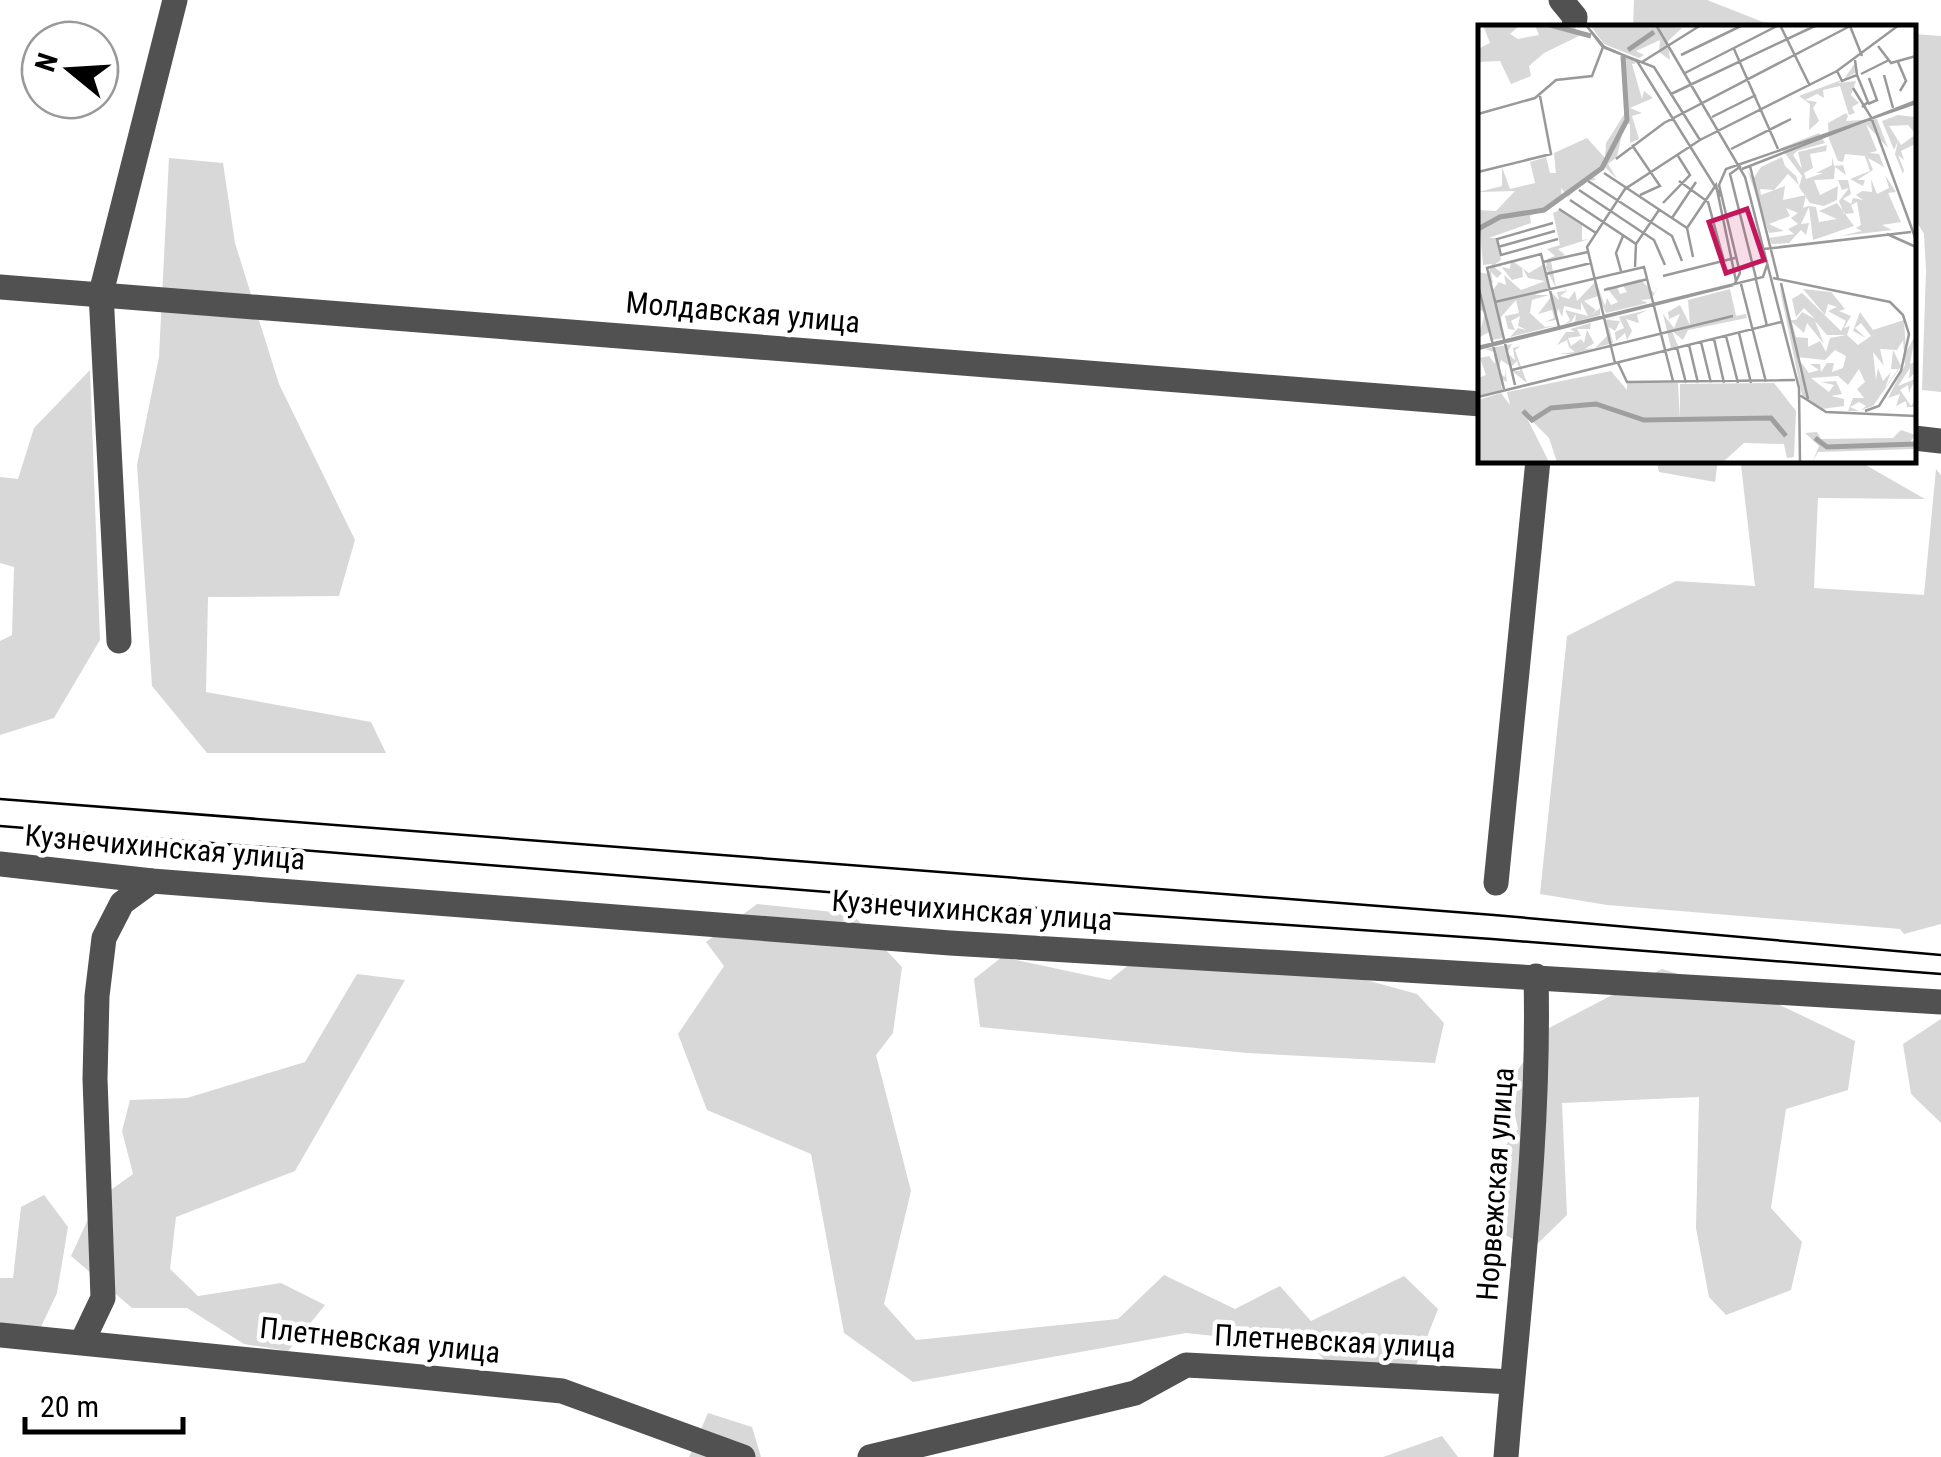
<svg xmlns="http://www.w3.org/2000/svg" width="1941" height="1457" font-family="'Roboto Condensed',sans-serif">
	<rect width="100%" height="100%" fill="#fff"/>
	<g fill="#d8d8d8">
		<path d="M1634 0H1707L1763 22 1832 27H1633Z"/>
		<path d="M1914 34 1941 36V392L1922 390 1926 270 1924 234 1914 217Z"/>
		<path d="M169 158 223 163 235 243 279 384 355 540 339 596 208 597 206 692 371 722 386 753H207L152 686 137 465 159 357Z"/>
		<path d="M90 370 100 640 54 718 0 735V641L12 635 14 567 0 563V477L18 479 34 428Z"/>
		<path d="M1656 460H1718L1715 482 1659 472Z"/>
		<path d="M1765 460H1857L1925 499 1818 498 1814 588 1924 595 1936 469 1941 475V924L1904 934 1900 929 1607 905 1540 894 1567 636 1676 581 1755 586 1741 465Z"/>
		<path d="M757 904 852 914 902 967 893 1033 876 1055 911 1191 884 1304 916 1340 1118 1319 1164 1275 1235 1309 1280 1286 1311 1321 1404 1276 1438 1309 1408 1386 1349 1385 1311 1346 1186 1333 913 1382 844 1333 811 1154 707 1110 678 1034 724 966 706 942Z"/>
		<path d="M1002 957 1110 980 1132 962 1326 969 1417 994 1444 1023 1435 1063 1247 1053 980 1027 974 979Z"/>
		<path d="M1662 969 1780 1005 1855 1041 1848 1090 1786 1109 1771 1208 1802 1242 1791 1290 1726 1315 1709 1297 1696 1228 1699 1097 1562 1103 1567 1215 1531 1250 1494 1228 1497 1157 1518 1129 1508 1083 1549 1028Z"/>
		<path d="M357 974 405 980 295 1171 176 1217 170 1269 198 1296 281 1283 325 1305 288 1351 244 1344 187 1308H132L71 1256 97 1200 133 1174 122 1131 130 1100 187 1098 305 1062Z"/>
		<path d="M1941 1019V1123L1911 1094 1903 1044Z"/>
		<path d="M44 1195 68 1227 57 1293 32 1346 0 1343V1278H13L21 1207Z"/>
		<path d="M708 1413 752 1427 761 1457H689Z"/>
		<path d="M1442 1436 1458 1457H1383Z"/>
	</g>
	<g fill="none" stroke-linecap="round" stroke-linejoin="round">
		<g stroke="#515151" stroke-width="25">
			<path d="M1561 0 1575 17 1574 28"/>
			<path d="M0 287 1481 404"/>
			<path d="M1914 438 1941 441"/>
			<path d="M119 641 101 293 175 0"/>
			<path d="M0 864 152 881 950 943 1941 1002"/>
			<path d="M1496 883 1538 460"/>
			<path d="M0 1335 562 1391 743 1457"/>
			<path d="M82 1342 103 1298 95 1079 97 996 104 938 122 903 152 881"/>
			<path d="M870 1457 1135 1393 1186 1365 1512 1382"/>
			<path d="M1506 1457C1519 1296 1540 1137 1536 976"/>
		</g>
		<g stroke="#000" stroke-width="2.5">
			<path d="M0 799 1494 915 1941 955"/>
			<path d="M0 826 952 902 1492 939 1941 974"/>
		</g>
	</g>
	<g text-anchor="middle" dominant-baseline="central" stroke-width="9" stroke-linejoin="round" paint-order="stroke">
		<g font-size="30" fill="#000" stroke="#fff">
			<text transform="translate(743 312) rotate(5)">Молдавская улица</text>
			<text transform="translate(165 847) rotate(5)">Кузнечихинская улица</text>
			<text transform="translate(972 910) rotate(4)">Кузнечихинская улица</text>
			<text transform="translate(1495 1184) rotate(-86)">Норвежская улица</text>
			<text transform="translate(380 1340) rotate(6)">Плетневская улица</text>
			<text transform="translate(1335 1341) rotate(3)">Плетневская улица</text>
		</g>
	</g>
	<g transform="translate(1478 25)">
		<rect width="438" height="438" fill="#fff"/>
		<path d="M5 0H42L32 9 40 14 61 10 57 0H96L101 11 66 28 51 41 53 51 33 59 22 36 0 37V24L12 18ZM112 0H173L171 6 174 0 204 3 190 16 192 35 181 27 182 15 158 26 166 30 161 33 126 19ZM145 30 159 38 154 39 164 74 166 66 175 73 152 83 164 88 154 91 161 114 152 118V99H146L139 132 130 139 139 154 125 140 113 150 118 155 106 156 90 172 83 163 84 174 52 191 53 198 11 213H18L23 235 16 240 32 244 33 235 51 248 66 239 70 263 57 270H71L54 275 52 288 67 302 80 300 32 312 40 303 49 305 40 301 42 291 33 296 37 305 30 304 27 291 41 288 38 275 23 292 25 313 14 315 11 307 0 313 7 288 0 283 1 247 10 249 14 239 5 240 0 185 18 186 37 166 0 167 24 161V142L32 164 57 158 52 137 68 132 72 148H78L76 128 109 113 127 133 128 118 149 85ZM22 240 34 255 45 252 44 242 50 253 67 256 43 265 26 250 28 260 21 257 14 266 10 252 15 259 13 247 19 253 24 248 16 242ZM377 38 380 46 360 58 378 56 373 70 381 78 374 82 377 88 371 90 362 61 345 65 346 73 339 69 327 75 339 77 335 83 341 96 331 105 332 79 321 71 366 54ZM368 88 370 91 368 96 399 94 410 123 388 99 399 126 391 128 401 129 406 142 390 133 395 145 379 155H387L385 161 372 154 392 146 387 131 367 129 365 137 360 136 351 114 350 98ZM420 90 437 92V108L430 100 411 101 423 120 437 110V119L423 126 426 135 420 130 426 145 425 149 417 129 420 116 416 125 404 96ZM341 108 347 118 319 126 315 130 324 144 320 127 349 120 348 126 332 129 335 143 326 148 328 154 345 148H338L354 140V132L356 141 365 140 368 150 357 142 356 154 336 155 342 170 360 161 359 175 346 181 332 178 321 162 324 151 303 123ZM304 132 307 141 318 151 321 160 310 149 296 165 282 164 283 170 307 161 305 175 328 170 325 183 330 181 338 182 341 197 359 194 341 186 359 178 376 201 335 215 331 182 323 199 331 198 328 210 323 205 311 218 294 219 291 213 316 209 310 204 320 199 313 193 320 188 308 183 312 191 291 199 306 206 291 208 269 144 275 154 283 142ZM407 150 418 167 410 168 423 197 404 200 414 205 363 211 384 206 378 203 383 200 379 177 373 180 376 188 366 189 361 176 371 163 364 165 360 155H370L373 169 365 174 373 179 375 173 385 175 378 170 384 166 394 167 393 154 399 169 411 163ZM81 185 104 200V215L111 214 80 224 87 230 73 236 78 263 68 243 69 234 77 231 69 224 82 220 75 188ZM162 254 176 268 181 261 173 274 163 275 170 278 128 288 120 271 106 276 118 285 113 290 122 283V290L97 297 98 289 93 297 87 299 92 295 87 285 110 291 103 277V285L86 281 84 292 80 283 78 295 67 297 76 293 74 285 60 289 73 272 75 279 73 267 81 275 79 267 88 266 84 261 89 266 82 271 91 274 97 266 99 276 118 256 127 281 129 273 133 280 140 277 128 262H139L142 269 149 267 144 259ZM301 260 313 295H318L324 287 337 294 326 283 318 292 314 274 324 268 363 306 368 296 350 286 359 282 350 279 347 290 325 264 353 267 367 284 361 286 373 291 366 303 372 301 369 310 380 320 393 311 383 298 377 303 388 313 375 306 382 287 395 305 426 295 428 327 437 311 432 339 437 337V347L431 354 432 343 420 361 437 354 431 368 430 360 422 365 433 381 437 375 436 382H429L428 376 418 381 422 369 410 373 427 340 425 315 419 325 402 324 406 341 395 327 398 355 400 343 405 356 413 347 407 363 420 344H413L415 325 423 341 395 381 383 385 388 381 381 377 372 382 381 386H370L375 373H386L379 364 387 357 381 344 370 360 360 351 333 353 351 367 356 360 343 357 358 356 364 369 353 371 366 374V381L344 384 324 370ZM337 296 349 310H368L352 313 348 327 342 316 330 322V313L318 312 314 297 326 308 329 298 346 319ZM357 325 368 331 365 343 354 347 356 338H349L343 347 342 339H332L341 345 331 348 322 336 323 353 319 332 347 335ZM252 264 258 291 268 289 269 293 210 305 205 315 194 306 200 321 193 323 185 289 196 303 202 289 191 294 190 287 202 280 212 300 210 275ZM170 285 159 290 161 298 148 294 154 306 149 315 147 308 138 316 137 307 146 303 141 292 130 295 142 296 137 306 131 302 135 318 94 329H81L97 327 91 322 89 315 79 320 88 307H97L92 304 113 298 112 304H99L103 311 90 313 93 321 103 314 106 318 109 305 116 318 107 324 117 323 129 311 128 295ZM34 319 29 328 37 335 35 323 43 321 37 325 49 358 34 346H42L39 336 33 342 23 335 20 347 27 352V344L29 357 23 354 24 365 0 371V353L8 350 2 333 11 331 17 339 16 327 7 324ZM133 346 149 365V358H200L202 395V359L296 358 318 386 316 432 309 433 306 419 266 418 245 437H79L71 413 47 389 71 437H0V375L23 368 32 380 29 367ZM423 405 437 410 431 419 437 417V424L340 427 335 436 341 421 327 408 339 407 343 414 415 413Z" fill="#d8d8d8" fill-rule="evenodd"/>
		<path fill="none" stroke="#9f9f9f" stroke-width="5" d="M72 0 113 11M150 25 176 7M0 204 22 192 66 185 124 143 149 95 145 31M45 386 54 395 73 383 118 379 166 395 293 393 308 411M337 413 349 422 438 419"/>
		<path fill="none" stroke="#999" stroke-width="2.5" d="M108 0 127 23 176 42 222 115M108 0 124 21 159 36 243 171M178 0 267 152 321 363 322 438M302 0 332 61M372 1 384 31M400 21 413 38 438 31M256 24 300 124M203 30 265 0M164 37 223 0M420 37 428 56 422 66M359 46 364 56 379 50 377 35M207 48 301 0M383 49 411 35M379 50 390 77 384 82M406 50 415 83M375 63 393 92 438 215M193 69 339 0M390 79 399 75 391 53M0 89 57 73 78 55 114 51 125 22M234 92 278 70M154 120 182 161 162 170M253 124 313 94M138 134 186 98 374 0M263 141 252 149 278 253M272 141 300 253M264 144 438 76M0 147 73 129 62 71M126 148 209 203 215 232M110 156 194 211 204 236M201 156 230 177 246 236M101 165 176 215 187 240M92 175 158 219 157 242M185 178 212 150 200 131M81 184 118 208M194 193 218 157M75 198 19 214 23 230 80 214M209 203 238 160 258 256M409 209 438 222M158 219 181 185M20 222 77 206M286 224 433 207M65 237 110 227M143 246 138 228 145 211M68 249 113 238M185 251 257 233M295 253 412 277 425 290 431 309 423 346 401 381 387 386M278 255 289 301M303 258 330 374M263 259 288 357M0 260 26 364M126 265 170 254M17 277 166 242 195 356M261 308 273 358M248 311 260 358M236 314 246 358M223 317 233 358M211 320 220 358M0 322 285 252 289 240M199 323 208 358M0 324 256 260 262 248 241 160 248 144 438 78M137 338 109 222 147 164 222 115 359 46 421 0M140 338 149 357 317 355M34 345 255 291M37 360 9 243 63 229 81 302M320 369 348 387 438 391M0 372 303 297"/>
		<path fill="#c2185b" fill-opacity="0.15" stroke="#c2185b" stroke-width="5" d="M269 184 286 235 248 248 231 197Z"/>
		<rect width="438" height="438" fill="none" stroke="#000" stroke-width="5"/>
	</g>
	<g transform="translate(70 70) rotate(288)"><circle r="48" fill="#ffffff" stroke="#999999" stroke-width="2.5"/>
	<path d="M0-8L18 38L0 25L-18 38Z" fill="#000000"/>
	<text y="-15" font-size="28" font-weight="bold" text-anchor="middle" fill="#000000">N</text>
	</g>
	<path d="M25 1417v15h158v-15" fill="none" stroke="#000000" stroke-width="5"/>
	<text x="40" y="1417" font-size="30" fill="#000000" stroke="#ffffff" stroke-width="8" paint-order="stroke">20 m</text>
</svg>
